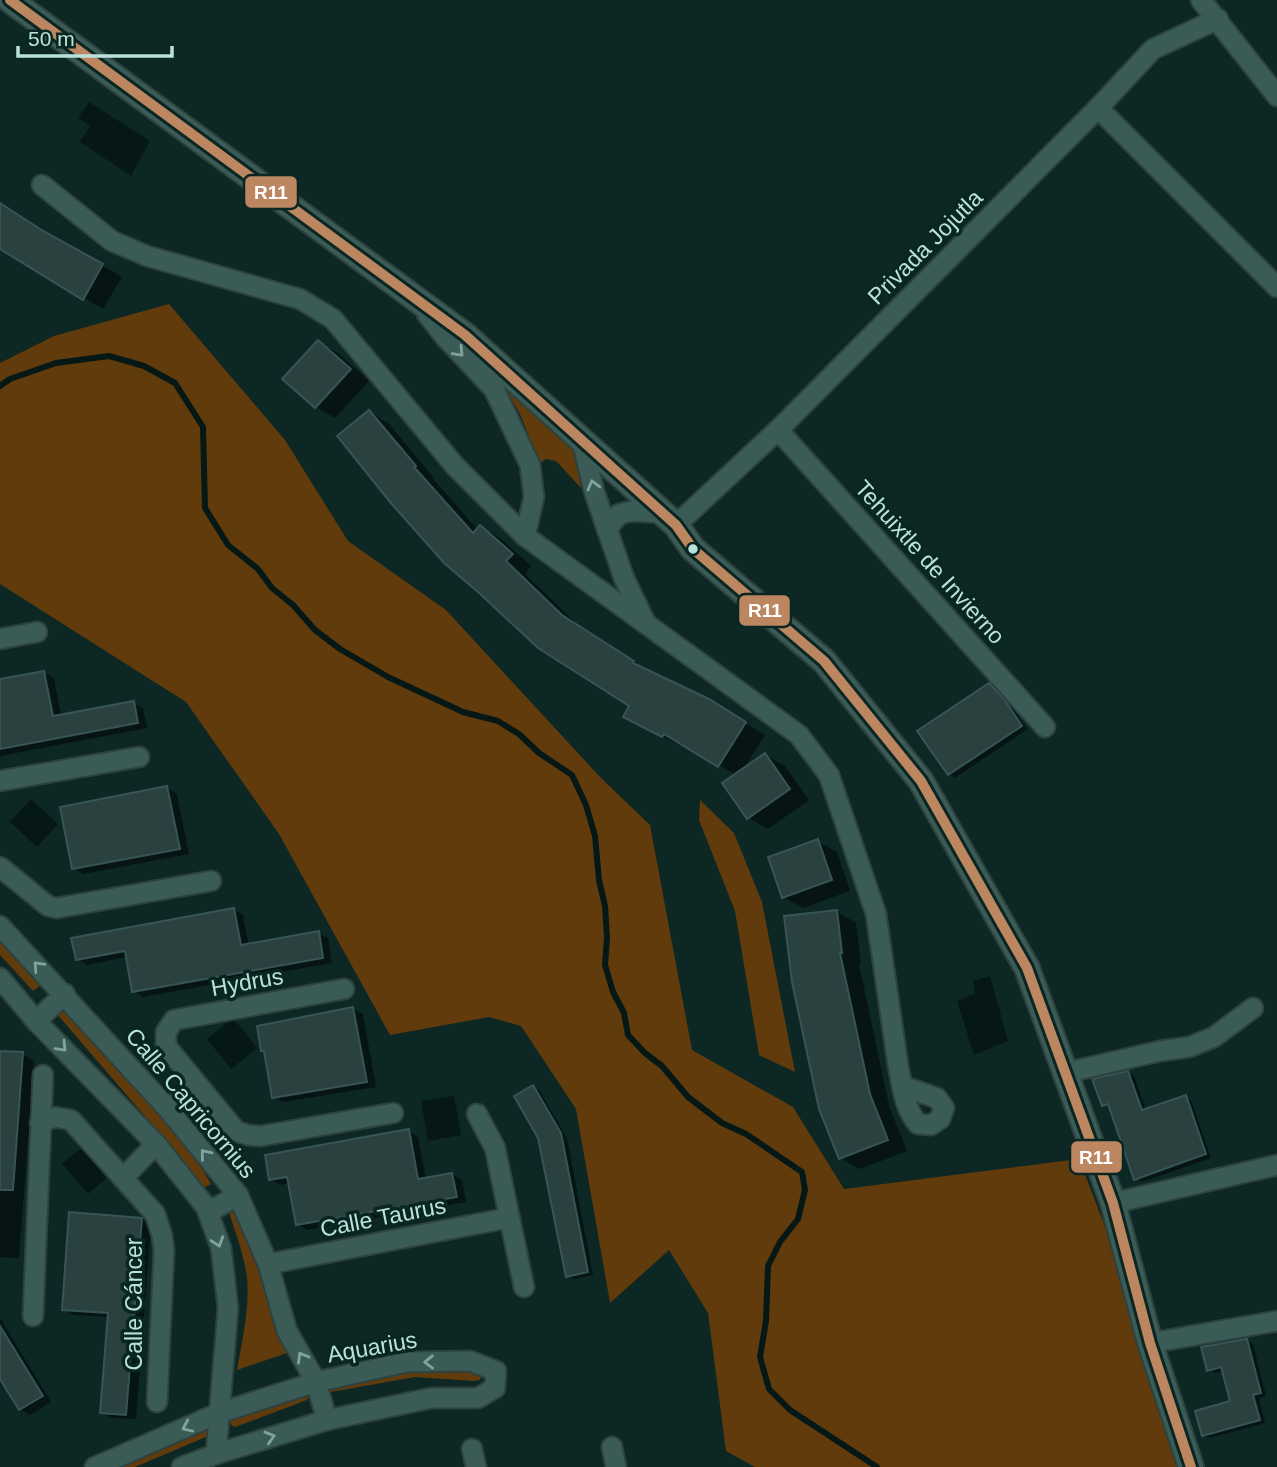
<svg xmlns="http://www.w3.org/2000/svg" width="1277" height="1467" font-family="Helvetica,sans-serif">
	<rect width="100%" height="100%" fill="#0c2724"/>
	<g fill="#613b0b">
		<path d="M169 304 285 440 348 541 446 610 600 777 650 825 692 1050 793 1107 844 1189 1079 1159 1150 1343 1190 1467H755L726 1451 708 1313 669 1250 610 1303 576 1109 521 1026 489 1017 390 1035 279 834 186 702 0 584V363L54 336Z"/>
		<path d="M498 377 570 438 576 454 581 488 556 461 546 459 540 463 520 414Z"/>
		<path d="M700 800 734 833 762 902 795 1072 759 1055 735 911 699 820Z"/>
		<path d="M0 934 43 983 33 991 0 955Z"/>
		<path d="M67 1005 197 1159 211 1184 200 1190 186 1164 56 1013Z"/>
		<path d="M241 1205 256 1245 272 1316 290 1352 237 1370C242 1340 250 1308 247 1278 244 1254 235 1232 228 1209Z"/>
		<path d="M417 1367 479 1371 482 1375 480 1380 474 1381 415 1377 331 1392 328 1390V1386Z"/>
		<path d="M306 1392 309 1396 307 1400 235 1427 231 1425 230 1421 235 1417Z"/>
		<path d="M206 1425 212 1428V1433L206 1437 135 1467H106Z"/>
	</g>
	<g fill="#061815">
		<path d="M89 102 150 141 131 176 80 142 90 126 78 118Z"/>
		<path d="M31 799 58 824 37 847 10 822Z"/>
		<path d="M990 976 1008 1041 974 1055 957 1001 975 994 973 981Z"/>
		<path d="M233 1018 257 1048 231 1069 207 1039Z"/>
		<path d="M454 1096 461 1135 428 1141 421 1101Z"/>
		<path d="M89 1142 114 1171 88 1194 62 1164Z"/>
	</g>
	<g fill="#0007">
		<path d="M0 205 122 277 103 309 0 248Z"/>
		<path d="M318 342 338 353 369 381 335 418 316 407Z"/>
		<path d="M370 412 389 424 434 478 433 479 478 530 481 527 500 538 531 566 525 574 582 629 653 674 729 713 765 735 742 771 765 755 785 766 809 800 768 829 748 818 736 775 684 744 682 746 645 728 631 706 391 501Z"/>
		<path d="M44 673 54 678 61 716 133 703 143 708 147 728 0 756V681Z"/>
		<path d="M989 685 1010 705 1027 729 955 778 949 774Z"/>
		<path d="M167 788 177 794 189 854 83 874 74 868Z"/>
		<path d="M817 841 837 852 850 891 803 908 783 897Z"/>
		<path d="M234 910 243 915 249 945 318 933 328 938 332 963 143 997 133 991 127 957 87 965 77 959Z"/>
		<path d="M836 911 856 923 861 963 859 964 889 1106 907 1151 860 1169 840 1158Z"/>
		<path d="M353 1009 363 1014 376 1087 283 1102 273 1097Z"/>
		<path d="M0 1053 22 1054 34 1061 19 1258 0 1257Z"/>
		<path d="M1128 1073 1134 1076 1146 1110 1185 1097 1191 1100 1211 1158 1142 1182 1136 1178 1111 1108 1103 1105Z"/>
		<path d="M533 1087 539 1090 567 1138 593 1275 574 1279 567 1276Z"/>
		<path d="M408 1131 418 1137 426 1179 452 1174 462 1180 466 1202 307 1230 297 1224 290 1183 281 1185 271 1179Z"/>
		<path d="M141 1219 151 1225 136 1419 111 1418 102 1412 109 1317 74 1315 64 1309Z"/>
		<path d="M0 1318 51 1402 30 1415 20 1409 0 1376Z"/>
		<path d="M1247 1340 1253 1344 1266 1396 1259 1398 1265 1423 1210 1438 1203 1435 1232 1402 1224 1371 1215 1373 1209 1370Z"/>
	</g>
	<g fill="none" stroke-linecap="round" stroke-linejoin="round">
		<path stroke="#061815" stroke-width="6" d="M0 386 10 379 56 363 109 356 144 366 175 383 203 427 205 508 228 545 258 569 272 588 293 605 315 630 340 649 388 677 463 712 498 721 519 734 539 753 572 775 586 805 595 836 599 880 605 906 607 938 605 965 613 992 624 1013 628 1035 645 1053 662 1066 688 1097 722 1123 746 1134 802 1172 805 1190 798 1219 780 1242 768 1266 766 1321 760 1357 769 1389 790 1410 877 1467"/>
	</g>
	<g fill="#2b4140" stroke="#375556" stroke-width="2">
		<path d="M0 203 40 229 103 264 83 300 0 249Z"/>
		<path d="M318 340 351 369 315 408 282 379Z"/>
		<path d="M369 410 416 466 414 467 473 533 480 525 513 554 506 561 562 615 634 661 633 663 709 699 746 722 718 767 664 734 662 737 623 717 629 706 538 648 478 592 445 564 390 502 337 436Z"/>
		<path d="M44 671 53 716 134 701 138 723 0 749V679Z"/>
		<path d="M989 683 1004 699 1022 726 948 775 917 731Z"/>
		<path d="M765 753 790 789 747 819 722 783Z"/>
		<path d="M167 786 180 849 72 869 60 807Z"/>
		<path d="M818 839 832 880 782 898 768 857Z"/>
		<path d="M234 908 241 945 319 931 323 958 132 992 125 951 76 960 71 938Z"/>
		<path d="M837 910 842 953H840L870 1094 888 1140 839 1159 819 1109 792 982 784 916Z"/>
		<path d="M353 1007 367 1082 272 1098 264 1051H261L257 1026Z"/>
		<path d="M0 1051 23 1052 13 1190H0Z"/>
		<path d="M1128 1071 1142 1110 1186 1095 1206 1154 1134 1180 1108 1104 1102 1106 1092 1079Z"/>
		<path d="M533 1085 561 1133 588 1272 566 1277 538 1138 514 1096Z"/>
		<path d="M409 1129 418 1179 452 1173 457 1197 296 1225 287 1177 269 1180 265 1155Z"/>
		<path d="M69 1212 142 1218 126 1415 100 1413 108 1313 62 1310Z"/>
		<path d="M0 1326 43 1396 19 1410 0 1379Z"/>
		<path d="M1247 1339 1261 1393 1253 1395 1260 1420 1202 1436 1195 1411 1230 1401 1221 1367 1207 1371 1201 1347Z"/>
	</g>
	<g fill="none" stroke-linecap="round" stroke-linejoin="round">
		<defs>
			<g id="minor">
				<path d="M1201 0 1277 96"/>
				<path d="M1098 108 1277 287"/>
				<path d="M42 185 112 241 147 256 300 299 333 319 455 466 525 536 799 735 829 775 876 914 898 1065C902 1085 904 1108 918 1124L931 1125 940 1119 944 1108 937 1098 902 1086"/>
				<path d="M427 314 446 338 494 389 530 465 534 497 525 536"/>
				<path d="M778 430 1045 727"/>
				<path d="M582 441 594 491 607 529"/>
				<path d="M676 525 778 430 1098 108 1153 49 1218 19"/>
				<path d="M645 622 624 578 607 529 619 514 632 511 662 513"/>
				<path d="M0 639 37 632"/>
				<path d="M0 781 139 757"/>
				<path d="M0 867 48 906 57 908 211 881"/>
				<path d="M0 926 167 1108 238 1195 268 1264 287 1331 316 1382 327 1420"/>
				<path d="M0 978 36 1021 156 1144 206 1207 221 1248 228 1308 216 1454"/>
				<path d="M344 989 174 1020 166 1032V1046L236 1131 248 1135 261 1136 393 1113"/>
				<path d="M36 1021 65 994"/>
				<path d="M1065 1073 1160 1051 1189 1047 1214 1037 1253 1008"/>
				<path d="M167 1108 199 1086"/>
				<path d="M477 1114 495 1148 524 1287"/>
				<path d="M40 1123 55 1117 71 1120 155 1214 162 1235 164 1251 157 1402"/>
				<path d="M123 1178 156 1144"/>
				<path d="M1113 1203 1277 1165"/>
				<path d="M206 1207 216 1208 238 1195"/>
				<path d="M268 1264 508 1218"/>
				<path d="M33 1316 43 1075"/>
				<path d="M1150 1343 1277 1321"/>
				<path d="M612 1447 616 1467"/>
				<path d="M472 1449 476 1467"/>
				<path d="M95 1467 219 1413 316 1382 407 1362 470 1361 496 1371 495 1388 478 1398H431L327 1420 216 1454 182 1467"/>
			</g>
			<path id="tertiary" d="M10 0 465 335 676 525 693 549 824 661 921 781 1027 968 1113 1203 1150 1343 1191 1467"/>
		</defs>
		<use href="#minor" stroke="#2d423f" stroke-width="23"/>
		<use href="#tertiary" stroke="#2d423f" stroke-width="28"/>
		<use href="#minor" stroke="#3b5b57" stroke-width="19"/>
		<use href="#tertiary" stroke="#3b5b57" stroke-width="24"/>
		<defs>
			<path id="bus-1" d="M10 0 465 335 676 525 693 549 824 661 921 781 1027 968 1113 1203 1150 1343 1191 1467"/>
		</defs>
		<use href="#bus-1" stroke="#0a2622" stroke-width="16"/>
		<use href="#bus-1" stroke="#bb8660" stroke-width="10"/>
	</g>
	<defs><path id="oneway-chevron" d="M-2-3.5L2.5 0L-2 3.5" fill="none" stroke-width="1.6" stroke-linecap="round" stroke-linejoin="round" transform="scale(1.75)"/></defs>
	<g stroke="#80a59f">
		<use href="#oneway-chevron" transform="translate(459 352) rotate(46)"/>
		<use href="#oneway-chevron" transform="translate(593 485) rotate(-105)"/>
		<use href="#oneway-chevron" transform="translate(38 966) rotate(-133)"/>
		<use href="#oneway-chevron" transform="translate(62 1047) rotate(46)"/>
		<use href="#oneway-chevron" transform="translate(205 1154) rotate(-129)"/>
		<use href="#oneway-chevron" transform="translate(218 1242) rotate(72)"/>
		<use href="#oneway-chevron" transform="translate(302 1357) rotate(-120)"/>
		<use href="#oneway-chevron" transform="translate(429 1362) rotate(179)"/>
		<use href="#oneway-chevron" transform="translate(187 1427) rotate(156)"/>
		<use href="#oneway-chevron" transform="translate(270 1437) rotate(-17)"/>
	</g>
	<circle fill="#b9e2da" stroke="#0a2622" stroke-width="2.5" cx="693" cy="549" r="6"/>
	<g text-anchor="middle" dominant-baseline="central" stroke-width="7" stroke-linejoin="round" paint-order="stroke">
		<g font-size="23" fill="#b9e2da" stroke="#0a2622">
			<text transform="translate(925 247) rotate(-45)">Privada Jojutla</text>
			<text transform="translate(930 562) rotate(48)">Tehuixtle de Invierno</text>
			<text transform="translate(247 982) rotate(-10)">Hydrus</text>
			<text transform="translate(191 1103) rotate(50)">Calle Capricornius</text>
			<text transform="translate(383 1217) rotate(-11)">Calle Taurus</text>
			<text transform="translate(134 1304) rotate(-90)">Calle Cáncer</text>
			<text transform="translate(372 1347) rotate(-10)">Aquarius</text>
		</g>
	</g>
	<g stroke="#0a2622" stroke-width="2.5">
		<rect x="244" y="175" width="54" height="34" rx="7" fill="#bb8660"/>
		<rect x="738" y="594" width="53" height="33" rx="7" fill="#bb8660"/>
		<rect x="1070" y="1140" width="53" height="34" rx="7" fill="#bb8660"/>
	</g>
	<g font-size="19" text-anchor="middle" font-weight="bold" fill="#fff">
		<text x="271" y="199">R11</text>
		<text x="765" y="617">R11</text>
		<text x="1096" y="1164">R11</text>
	</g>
	<path d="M18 46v10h154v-10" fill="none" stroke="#b9e2da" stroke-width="3.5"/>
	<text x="28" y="46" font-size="21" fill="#b9e2da" stroke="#0a2622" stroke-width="5" paint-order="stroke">50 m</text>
</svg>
